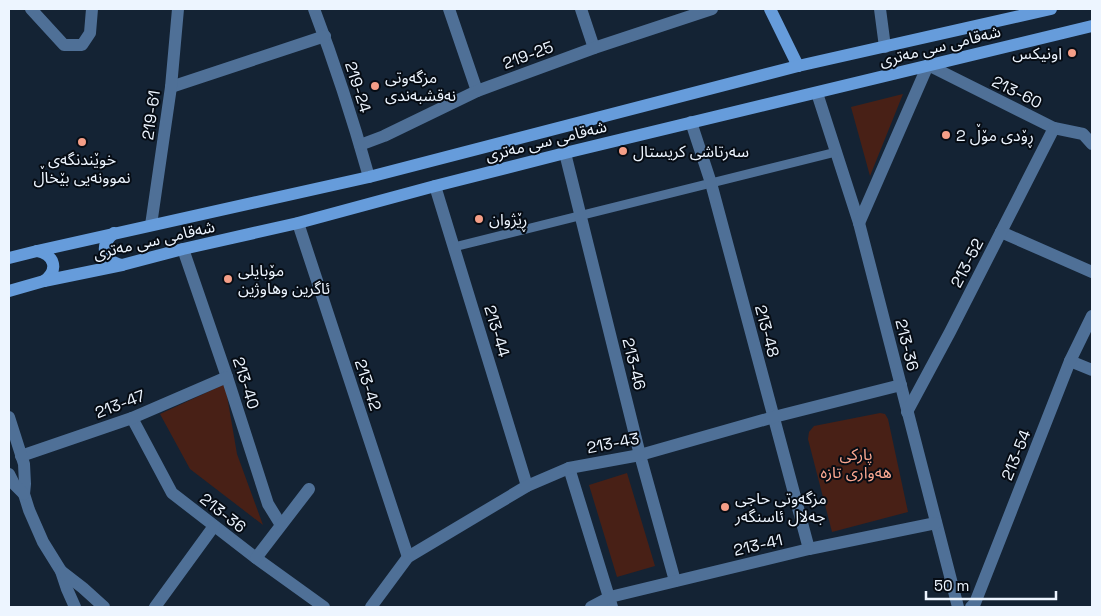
<svg xmlns="http://www.w3.org/2000/svg" width="1101" height="616" font-family="'Space Grotesk','Noto Sans Arabic',sans-serif">
	<rect width="100%" height="100%" fill="#142334"/>
	<g fill="#482016">
		<path d="M903 94 870 176 851 107Z"/>
		<path d="M225 384 237 454 263 525 190 469 160 414Z"/>
		<path d="M880 413 885 414 888 419 908 512 832 532 808 439 809 432 814 426Z"/>
		<path d="M627 473 655 566 617 577 589 485Z"/>
	</g>
	<g fill="none" stroke-linecap="round" stroke-linejoin="round">
		<path stroke="#4f7097" stroke-width="9" d="M454 247 836 152"/>
		<g stroke="#4f7097" stroke-width="12">
			<path d="M31 9 64 45H82L90 33 92 9"/>
			<path d="M314 9C335 64 353 120 369 177"/>
			<path d="M449 9 477 91"/>
			<path d="M581 9 594 48"/>
			<path d="M880 9 885 47"/>
			<path d="M171 87 325 36"/>
			<path d="M817 93 859 223 958 607"/>
			<path d="M691 122 711 183 809 549"/>
			<path d="M360 145 384 136 477 91 594 48 712 9"/>
			<path d="M565 153 640 455 675 581"/>
			<path d="M435 186 527 486"/>
			<path d="M298 223 408 557"/>
			<path d="M859 223 928 65 1054 128 1083 134 1092 144"/>
			<path d="M151 225 171 87 178 9"/>
			<path d="M1001 232 1092 272"/>
			<path d="M183 249 227 377 268 504 281 525"/>
			<path d="M1070 361 1092 370"/>
			<path d="M907 412 950 332 1054 128"/>
			<path d="M132 418 172 493 256 558 324 607"/>
			<path d="M21 456 132 418 227 377"/>
			<path d="M569 468 612 607"/>
			<path d="M256 558 309 489"/>
			<path d="M155 607 214 526"/>
			<path d="M371 607 408 557 527 486 569 468 640 455 774 417 901 385"/>
			<path d="M591 607 610 597 809 549 936 523"/>
			<path d="M971 607 975 603 1070 361 1092 316"/>
		</g>
		<g stroke="#4f7097" stroke-width="12">
			<path d="M9 417 24 464 25 484 24 494 29 510 43 542 61 571 67 589 75 607"/>
			<path d="M9 474 14 484 24 494"/>
			<path d="M61 571 83 588 104 607"/>
		</g>
		<g stroke="#669cdb" stroke-width="12">
			<path d="M770 9 798 66"/>
			<path d="M114 233C99 246 103 261 122 265"/>
			<path d="M37 251C55 255 59 270 44 281"/>
			<path d="M9 258 37 251 369 177 798 66 1051 9"/>
			<path d="M9 291 44 281 122 265 183 249 298 223 435 186 565 153 1092 26"/>
		</g>
	</g>
	<g fill="#f49e87" stroke="#060c14" stroke-width="2">
		<circle cx="1072" cy="53" r="5"/>
		<circle cx="375" cy="86" r="5"/>
		<circle cx="946" cy="135" r="5"/>
		<circle cx="82" cy="142" r="5"/>
		<circle cx="623" cy="151" r="5"/>
		<circle cx="479" cy="219" r="5"/>
		<circle cx="228" cy="279" r="5"/>
		<circle cx="725" cy="507" r="5"/>
	</g>
	<g text-anchor="middle" dominant-baseline="central" stroke-width="4" stroke-linejoin="round" paint-order="stroke">
		<g font-size="16" fill="#edf5ff" stroke="#060c14">
			<text transform="translate(940 46) rotate(-14)">شەقامی سی مەتری</text>
			<text transform="translate(528 55) rotate(-20)">219-25</text>
			<text transform="translate(358 87) rotate(72)">219-24</text>
			<text transform="translate(1017 92) rotate(26)">213-60</text>
			<text transform="translate(151 115) rotate(-82)">219-61</text>
			<text transform="translate(546 141) rotate(-14)">شەقامی سی مەتری</text>
			<text transform="translate(154 240) rotate(-13)">شەقامی سی مەتری</text>
			<text transform="translate(967 263) rotate(-63)">213-52</text>
			<text transform="translate(497 331) rotate(73)">213-44</text>
			<text transform="translate(767 331) rotate(75)">213-48</text>
			<text transform="translate(907 345) rotate(76)">213-36</text>
			<text transform="translate(634 364) rotate(76)">213-46</text>
			<text transform="translate(246 383) rotate(72)">213-40</text>
			<text transform="translate(368 385) rotate(72)">213-42</text>
			<text transform="translate(120 404) rotate(-21)">213-47</text>
			<text transform="translate(613 443) rotate(-11)">213-43</text>
			<text transform="translate(1016 455) rotate(-68)">213-54</text>
			<text transform="translate(223 513) rotate(38)">213-36</text>
			<text transform="translate(758 545) rotate(-13)">213-41</text>
		</g>
		<g font-size="16" fill="#edf5ff" stroke="#060c14" text-anchor="start">
			<text x="1062" y="53" text-anchor="end">اونيكس</text>
			<text x="385" y="77">مزگەوتی<tspan x="385" dy="18">نەقشبەندی</tspan></text>
			<text x="956" y="135">ڕۆدی مۆڵ 2</text>
			<text x="633" y="151">سەرتاشی کریستال</text>
			<text x="82" y="159" text-anchor="middle">خوێندنگەی<tspan x="82" dy="18">نموونەیی بێخاڵ</tspan></text>
			<text x="489" y="219">ڕێژوان</text>
			<text x="238" y="270">مۆبایلی<tspan x="238" dy="18">ئاگرین وهاوژین</tspan></text>
			<text x="735" y="498">مزگەوتی حاجی<tspan x="735" dy="18">جەلال ئاسنگەر</tspan></text>
		</g>
		<g font-size="16" fill="#fda992" stroke="#060c14">
			<text x="856" y="454">پارکی<tspan x="856" dy="18">هەواری تازە</tspan></text>
		</g>
	</g>
	<rect width="1101" height="616" fill="none" stroke="#edf5ff" stroke-width="20"/>
	<path d="M926 591v8h130v-8" fill="none" stroke="#edf5ff" stroke-width="2.5"/>
	<text x="934" y="591" font-size="15" fill="#edf5ff" stroke="#060c14" stroke-width="4" paint-order="stroke">50 m</text>
</svg>
